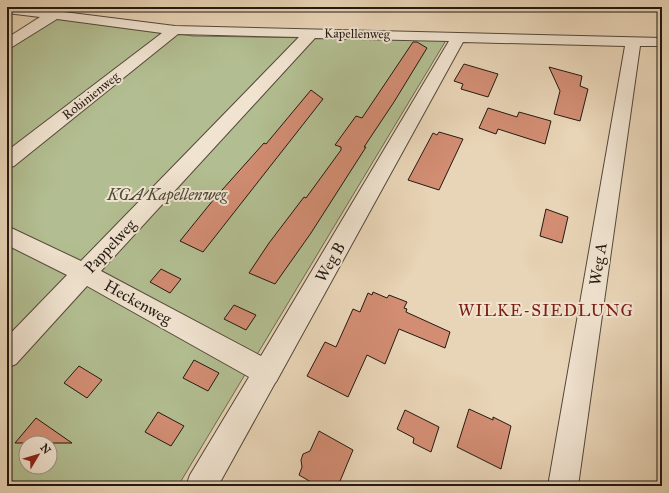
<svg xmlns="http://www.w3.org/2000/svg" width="669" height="493" font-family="'IM FELL Great Primer',serif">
	<rect width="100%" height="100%" fill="#e8d4b6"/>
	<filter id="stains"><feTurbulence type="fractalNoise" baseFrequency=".005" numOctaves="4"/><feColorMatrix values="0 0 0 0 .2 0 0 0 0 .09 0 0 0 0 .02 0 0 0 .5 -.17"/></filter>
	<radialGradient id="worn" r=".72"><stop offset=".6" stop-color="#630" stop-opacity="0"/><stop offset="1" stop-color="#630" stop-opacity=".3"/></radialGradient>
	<path fill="#b2be91" stroke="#6a6c51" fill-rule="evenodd" d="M57 17 193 36 441 40 445 42 178 486H7V49ZM26 443H50V467H26Z"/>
	<g fill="#d28d73" stroke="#231911">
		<path d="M413 42H417L427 48 394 102 364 147H366L311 233 275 284 249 273 269 243 304 197 306 198 341 150V147L335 145 356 116 362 118Z"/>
		<path d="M464 64 498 74 488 97 461 89 463 84 454 81Z"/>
		<path d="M549 67 582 76 580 86 588 89 580 121 554 114 560 91Z"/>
		<path d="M311 90 323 99 203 252 180 241 214 199 264 143 266 144Z"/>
		<path d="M488 108 517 117 519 112 551 121 545 144 498 129 496 134 479 128Z"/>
		<path d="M439 132 463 139 439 190 408 180 433 133 437 135Z"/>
		<path d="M546 209 568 217 562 243 540 236Z"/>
		<path d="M161 269 181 279 170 293 150 282Z"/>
		<path d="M373 292 387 298 389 295 407 302 404 308 407 309 406 312 450 332 445 348 399 329 385 364 367 355 348 397 307 376 325 342 336 347 353 309 360 312 368 293 372 295Z"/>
		<path d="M234 305 256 315 246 330 224 319Z"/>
		<path d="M194 360 219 373 208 391 183 378Z"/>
		<path d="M79 366 102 380 87 398 64 383Z"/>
		<path d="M469 409 493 420V417L511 426 501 469 457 447Z"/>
		<path d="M405 410 439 427 431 452 413 443 414 438 397 429Z"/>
		<path d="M158 412 184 426 171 446 145 432Z"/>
		<path d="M36 418 72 443H15Z"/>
		<path d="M319 431 353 450 338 486H318L299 475 302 467 301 460 303 454 310 451Z"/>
	</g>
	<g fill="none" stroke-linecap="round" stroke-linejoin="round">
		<defs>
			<path id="minor" d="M7 7H24L175 26 662 38V46H640L578 486H548L625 46 463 42 276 382 275 383 218 486H186L190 475 249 377 87 286 16 364 7 368V337L67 275 7 245V226L81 261 299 37 178 34 14 166 7 168V151L162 33 57 19 12 47 7 48V38L40 17 7 13ZM315 38 449 41 261 356 101 271Z"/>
		</defs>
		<use href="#minor" stroke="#54483a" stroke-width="2"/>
		<use href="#minor" fill="#f0e3d0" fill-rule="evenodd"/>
	</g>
	<g text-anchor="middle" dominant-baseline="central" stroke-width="4" stroke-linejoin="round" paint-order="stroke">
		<g font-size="13" fill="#231911" stroke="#f0e3d0">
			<text transform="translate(357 34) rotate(1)">Kapellenweg</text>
			<text transform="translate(91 96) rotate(-38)">Robinienweg</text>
		</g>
		<g font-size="16" font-style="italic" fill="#4e4b37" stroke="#f0e3d0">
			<text x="167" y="194">KGA Kapellenweg</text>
		</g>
		<g font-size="16" fill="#231911" stroke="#f0e3d0">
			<text transform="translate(110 246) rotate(-47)">Pappelweg</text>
			<text transform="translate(330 262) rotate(-60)">Weg B</text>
			<text transform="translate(598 264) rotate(-81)">Weg A</text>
			<text transform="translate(138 302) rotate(29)">Heckenweg</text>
		</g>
		<g font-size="17" letter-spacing="1" fill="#7a1f14" stroke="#f0e3d0">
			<text x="546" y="310">WILKE-SIEDLUNG</text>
		</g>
	</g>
	<rect width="669" height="493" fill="none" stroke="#e8d4b6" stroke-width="24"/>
	<rect x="8" y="8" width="653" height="477" fill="none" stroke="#231911" stroke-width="2"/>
	<rect x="12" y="12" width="645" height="469" fill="none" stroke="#231911"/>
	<g transform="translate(38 455) rotate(52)"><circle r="19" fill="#f0e3d0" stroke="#9e9284"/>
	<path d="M0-3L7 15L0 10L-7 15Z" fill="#8f2418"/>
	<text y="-6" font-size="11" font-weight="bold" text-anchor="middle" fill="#231911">N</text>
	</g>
	<rect width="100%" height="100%" filter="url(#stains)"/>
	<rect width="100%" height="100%" fill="url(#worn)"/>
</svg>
